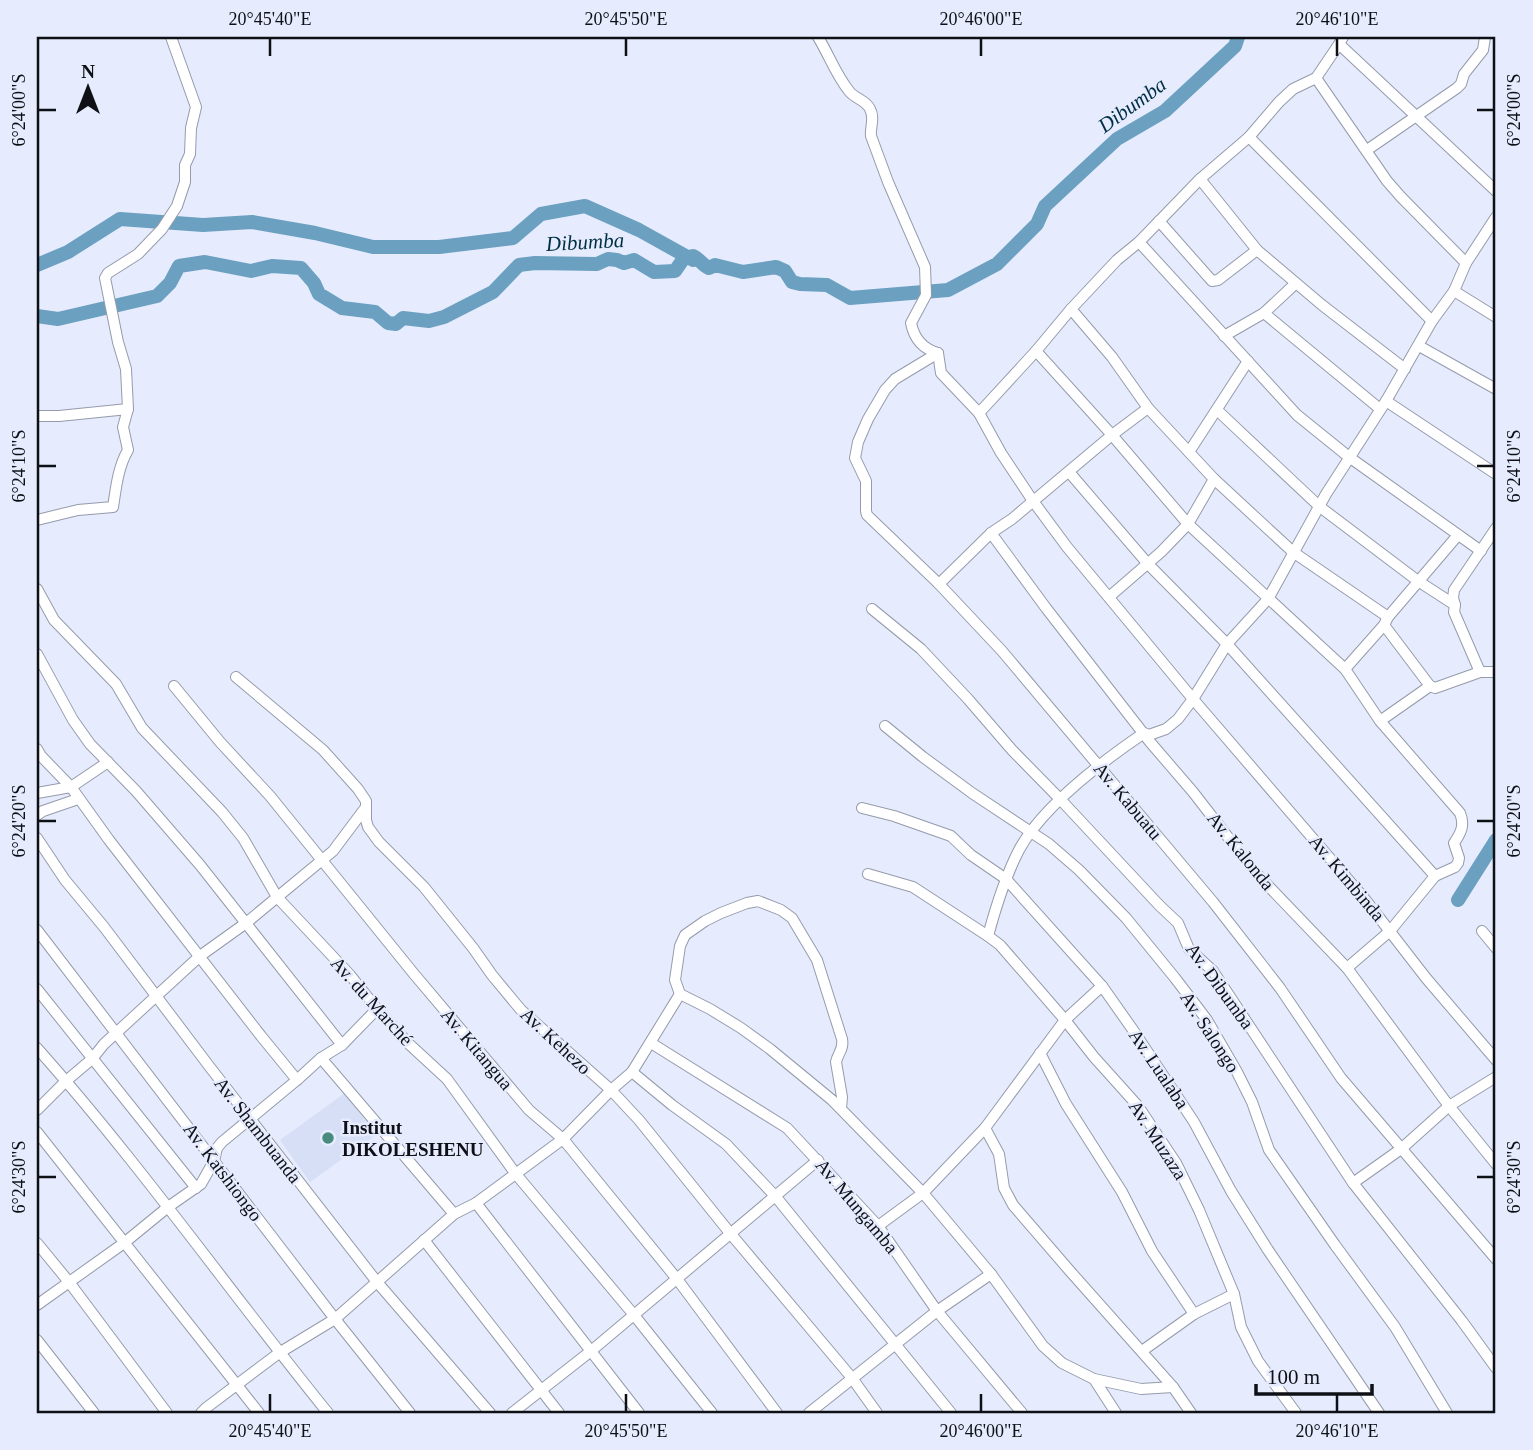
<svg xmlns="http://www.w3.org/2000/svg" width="1533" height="1450" font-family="Georgia,serif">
	<rect width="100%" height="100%" fill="#e6ecfe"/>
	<path fill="#d7dff7" d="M345 1093 376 1135 310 1182 280 1140Z"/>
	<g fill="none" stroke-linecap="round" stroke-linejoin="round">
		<g stroke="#6ba0c0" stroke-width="14">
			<path d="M37 265 68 252 120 219 203 225 252 222 315 233 373 247H439L513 238 541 214 585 206 639 230 693 260"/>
			<path d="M37 316 58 319 157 296 170 283 179 266 205 262 251 271 272 266 301 268 314 283 319 294 342 308 375 312 388 323 396 324 403 318 429 321 444 317 493 292 519 265 535 263 597 264 608 259 617 260 624 263 634 260 654 272 675 271 684 258 693 256C700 259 702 265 709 268L715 265 743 272 776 267 785 271 792 282 800 284 827 285 850 298 948 290 997 264 1037 224 1045 206 1117 139 1165 111 1235 46 1238 37"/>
			<path d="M1458 900 1496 840"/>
		</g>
		<defs>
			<g id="minor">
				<path d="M818 37C829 55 836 75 849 91 855 99 866 100 870 109 875 118 870 127 871 136L888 182 925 267 926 295 911 323C914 338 923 349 938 353L941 373 979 413 1001 453 1033 501 1067 547 1193 699 1364 898 1426 978 1496 1060"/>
				<path d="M1339 44 1496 191"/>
				<path d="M1316 78 1387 181 1401 197 1466 263"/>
				<path d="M1249 137 1432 321"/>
				<path d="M1367 150 1457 88 1461 84 1464 74 1483 50 1485 37"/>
				<path d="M1200 179 1257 250 1322 305 1405 369"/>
				<path d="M1159 221 1212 281 1218 280 1257 250"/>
				<path d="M1139 242 1297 415 1349 457 1481 551"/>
				<path d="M1454 291 1496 317"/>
				<path d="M1071 309 1112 357 1148 408 1214 479 1293 552 1388 617"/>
				<path d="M1264 313 1380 409"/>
				<path d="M1224 336 1264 313 1295 284"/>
				<path d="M1419 346 1496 389"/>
				<path d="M1036 351 1112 435 1188 524 1345 669 1380 721 1460 813C1465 825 1461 833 1454 843L1459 858 1458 863 1455 867 1435 876 1390 931 1347 968"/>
				<path d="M938 353 895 379 885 390 868 419 858 442 855 458 866 481V511L867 515 939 584 1002 651 1213 902 1280 988 1341 1078 1496 1259"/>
				<path d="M1386 401 1496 474"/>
				<path d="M1217 410 1320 507 1418 581 1455 605"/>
				<path d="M979 413 1036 351 1071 309 1117 260 1139 242 1200 179 1249 137 1279 102 1293 89 1316 78 1339 44 1343 37"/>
				<path d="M37 416H59L128 409"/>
				<path d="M1189 452 1248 361"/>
				<path d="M1069 472 1148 564 1227 644 1435 876"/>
				<path d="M37 520 78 510 113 507C116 488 118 467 128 450L123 427 128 409 126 369 118 342 105 278 108 273 138 254 162 229 177 206 185 182V165L190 154 191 128 196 107 171 37"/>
				<path d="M991 533 1046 608 1150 742 1193 792 1255 872 1347 968 1449 1106 1496 1164"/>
				<path d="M939 584 991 533 1012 519 1112 435 1148 408"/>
				<path d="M37 589 54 620 116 684 142 728 222 812 243 838 277 897 350 975 377 1009 409 1044 447 1079 515 1173 634 1315 712 1413"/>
				<path d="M1109 597 1161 552 1188 524 1214 479"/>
				<path d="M872 609 921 649 968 699 1012 750 1060 799 1159 905 1178 923 1189 949 1213 971 1353 1183 1462 1321 1496 1368"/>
				<path d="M1384 625 1430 686"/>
				<path d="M37 654 73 720 90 744 136 791 200 865 342 1045"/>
				<path d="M1345 669 1384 625 1388 617 1458 535"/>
				<path d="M1480 672 1454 612 1455 605 1453 598 1454 590 1496 528"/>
				<path d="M236 677 323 750 358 789 366 801V820L368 827 379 842 424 887 473 948 492 975 521 1010 611 1090 639 1120 730 1233 852 1378 877 1413"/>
				<path d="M174 686 220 742 270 796 414 974 529 1110 563 1139 677 1279 777 1413"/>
				<path d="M1380 721 1430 686 1435 688 1480 672H1496"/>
				<path d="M885 726 923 757 972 793 1049 844 1079 870 1126 918 1175 978 1207 1020 1237 1072 1252 1102 1269 1150 1335 1245 1395 1327 1447 1413"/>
				<path d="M37 749 41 756 71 787 109 840 261 1036 297 1080"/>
				<path d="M37 793 71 787 108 762"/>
				<path d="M862 808 894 816 951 836 971 855 1006 879 1102 986 1133 1030 1194 1122 1231 1191 1268 1250 1379 1413"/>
				<path d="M37 815 43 811 78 799"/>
				<path d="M37 838 65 880 104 927 209 1066 377 1282 490 1413"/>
				<path d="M868 874 913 887 988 936 1000 945 1065 1020 1094 1057 1138 1106 1176 1163 1199 1210 1234 1294 1241 1327 1258 1361 1296 1413"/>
				<path d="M37 930 335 1319 410 1413"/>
				<path d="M1482 931 1496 948"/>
				<path d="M988 936C996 906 1005 877 1019 850 1042 807 1103 761 1144 733L1149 735 1166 729 1178 719 1193 699 1227 644 1268 599 1326 494 1386 401 1432 321 1454 291 1466 263 1496 217"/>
				<path d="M37 989 196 1188"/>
				<path d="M651 1043 787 1128 878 1226 937 1311 1022 1413"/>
				<path d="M37 1048C141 1165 230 1292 328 1413"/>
				<path d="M1040 1053 1066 1104 1122 1192 1152 1251 1194 1314"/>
				<path d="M321 1058 454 1214"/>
				<path d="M632 1072 672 1105 726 1144 776 1197 951 1413"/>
				<path d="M841 1108 842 1097 836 1062C838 1053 844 1049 842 1039L817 960 792 918 781 910 758 901 747 903 721 913 705 921 685 935 680 946 675 980 680 994 710 1009 741 1028 770 1049 832 1100 923 1193 991 1274 1043 1346 1062 1363 1094 1379 1141 1389 1173 1387"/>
				<path d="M37 1110 66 1081 92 1059 104 1044 200 956 246 923 333 851 366 807"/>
				<path d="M985 1128 999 1154 1004 1188 1013 1205 1069 1270 1173 1387 1191 1413"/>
				<path d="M37 1132 259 1413"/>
				<path d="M1353 1183 1401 1149 1449 1106 1496 1077"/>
				<path d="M476 1203 639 1413"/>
				<path d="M878 1226 923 1193 985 1128 1065 1020 1102 986"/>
				<path d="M424 1240 559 1413"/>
				<path d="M37 1243 69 1282 167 1413"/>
				<path d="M37 1305 124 1243 168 1207 201 1184 214 1161 217 1148 222 1142 297 1080 321 1058 342 1045 377 1009"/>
				<path d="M37 1340 94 1413"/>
				<path d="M1142 1351 1194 1314 1234 1294"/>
				<path d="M1094 1379 1116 1413"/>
				<path d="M201 1413 206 1408 279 1353 335 1319 454 1214 476 1203 563 1139 611 1090 632 1072 680 994"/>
				<path d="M512 1413 591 1351 818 1160"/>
				<path d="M809 1413 937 1311 991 1274"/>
			</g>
		</defs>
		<use href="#minor" stroke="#959bab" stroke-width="12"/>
		<use href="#minor" stroke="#fff" stroke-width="10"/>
	</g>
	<path fill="none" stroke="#0e1016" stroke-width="2.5" d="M270 38V56M626 38V56M981 38V56M1337 38V56M38 110H56M1477 110H1494M38 466H56M1477 466H1494M38 821H56M1477 821H1494M38 1177H56M1477 1177H1494M270 1394V1412M626 1394V1412M981 1394V1412M1337 1394V1412"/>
	<circle fill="#488c80" stroke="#e6ecfe" stroke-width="2.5" cx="328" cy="1138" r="7"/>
	<g text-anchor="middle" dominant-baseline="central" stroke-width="5" stroke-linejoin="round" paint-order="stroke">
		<g font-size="19" fill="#0e1016" stroke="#e6ecfe">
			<text transform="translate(1128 801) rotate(50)">Av. Kabuatu</text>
			<text transform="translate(1241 851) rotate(51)">Av. Kalonda</text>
			<text transform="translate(1347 878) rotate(50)">Av. Kimbinda</text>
			<text transform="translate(1220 986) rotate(54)">Av. Dibumba</text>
			<text transform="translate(372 1001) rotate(48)">Av. du Marché</text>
			<text transform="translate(1210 1032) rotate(57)">Av. Salongo</text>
			<text transform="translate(556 1041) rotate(43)">Av. Kehezo</text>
			<text transform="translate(477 1049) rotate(50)">Av. Kitangua</text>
			<text transform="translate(1159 1069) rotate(56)">Av. Lualaba</text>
			<text transform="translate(258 1130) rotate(52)">Av. Shambuanda</text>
			<text transform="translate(1158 1140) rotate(57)">Av. Muzaza</text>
			<text transform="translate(223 1172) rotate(53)">Av. Katshiongo</text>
			<text transform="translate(857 1206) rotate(50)">Av. Mungamba</text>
		</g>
		<g font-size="19" font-weight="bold" fill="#0e1016" stroke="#e6ecfe" text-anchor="start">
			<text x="342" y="1127">Institut<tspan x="342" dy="22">DIKOLESHENU</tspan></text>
		</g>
		<g font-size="21" font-style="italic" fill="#002f45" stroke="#e6ecfe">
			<text transform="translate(1132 105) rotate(-36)">Dibumba</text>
			<text transform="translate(585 242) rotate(-3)">Dibumba</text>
		</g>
	</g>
	<rect width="1533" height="1450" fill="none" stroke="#e6ecfe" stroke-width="77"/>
	<g transform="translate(88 88)" stroke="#e6ecfe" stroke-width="5" paint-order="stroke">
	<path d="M0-5L12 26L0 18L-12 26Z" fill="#0e1016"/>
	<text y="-10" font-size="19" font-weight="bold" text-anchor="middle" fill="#0e1016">N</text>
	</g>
	<path d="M1256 1384v10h116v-10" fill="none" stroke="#0e1016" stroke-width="3.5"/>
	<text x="1267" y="1384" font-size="21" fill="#0e1016" stroke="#e6ecfe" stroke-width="5" paint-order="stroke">100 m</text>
	<rect x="38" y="38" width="1456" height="1374" fill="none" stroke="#0e1016" stroke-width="2.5"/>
	<g font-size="18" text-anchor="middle" fill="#0e1016">
		<text x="270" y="25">20°45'40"E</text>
		<text x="626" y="25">20°45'50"E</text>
		<text x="981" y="25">20°46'00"E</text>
		<text x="1337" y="25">20°46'10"E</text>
		<text transform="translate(19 110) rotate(-90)" y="6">6°24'00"S</text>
		<text transform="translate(1514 110) rotate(-90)" y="6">6°24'00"S</text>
		<text transform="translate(19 466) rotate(-90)" y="6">6°24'10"S</text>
		<text transform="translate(1514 466) rotate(-90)" y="6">6°24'10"S</text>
		<text transform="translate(19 821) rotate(-90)" y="6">6°24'20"S</text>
		<text transform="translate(1514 821) rotate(-90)" y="6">6°24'20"S</text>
		<text transform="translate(19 1177) rotate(-90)" y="6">6°24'30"S</text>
		<text transform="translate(1514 1177) rotate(-90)" y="6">6°24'30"S</text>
		<text x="270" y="1437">20°45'40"E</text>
		<text x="626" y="1437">20°45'50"E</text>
		<text x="981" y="1437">20°46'00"E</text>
		<text x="1337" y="1437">20°46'10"E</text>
	</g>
</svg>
